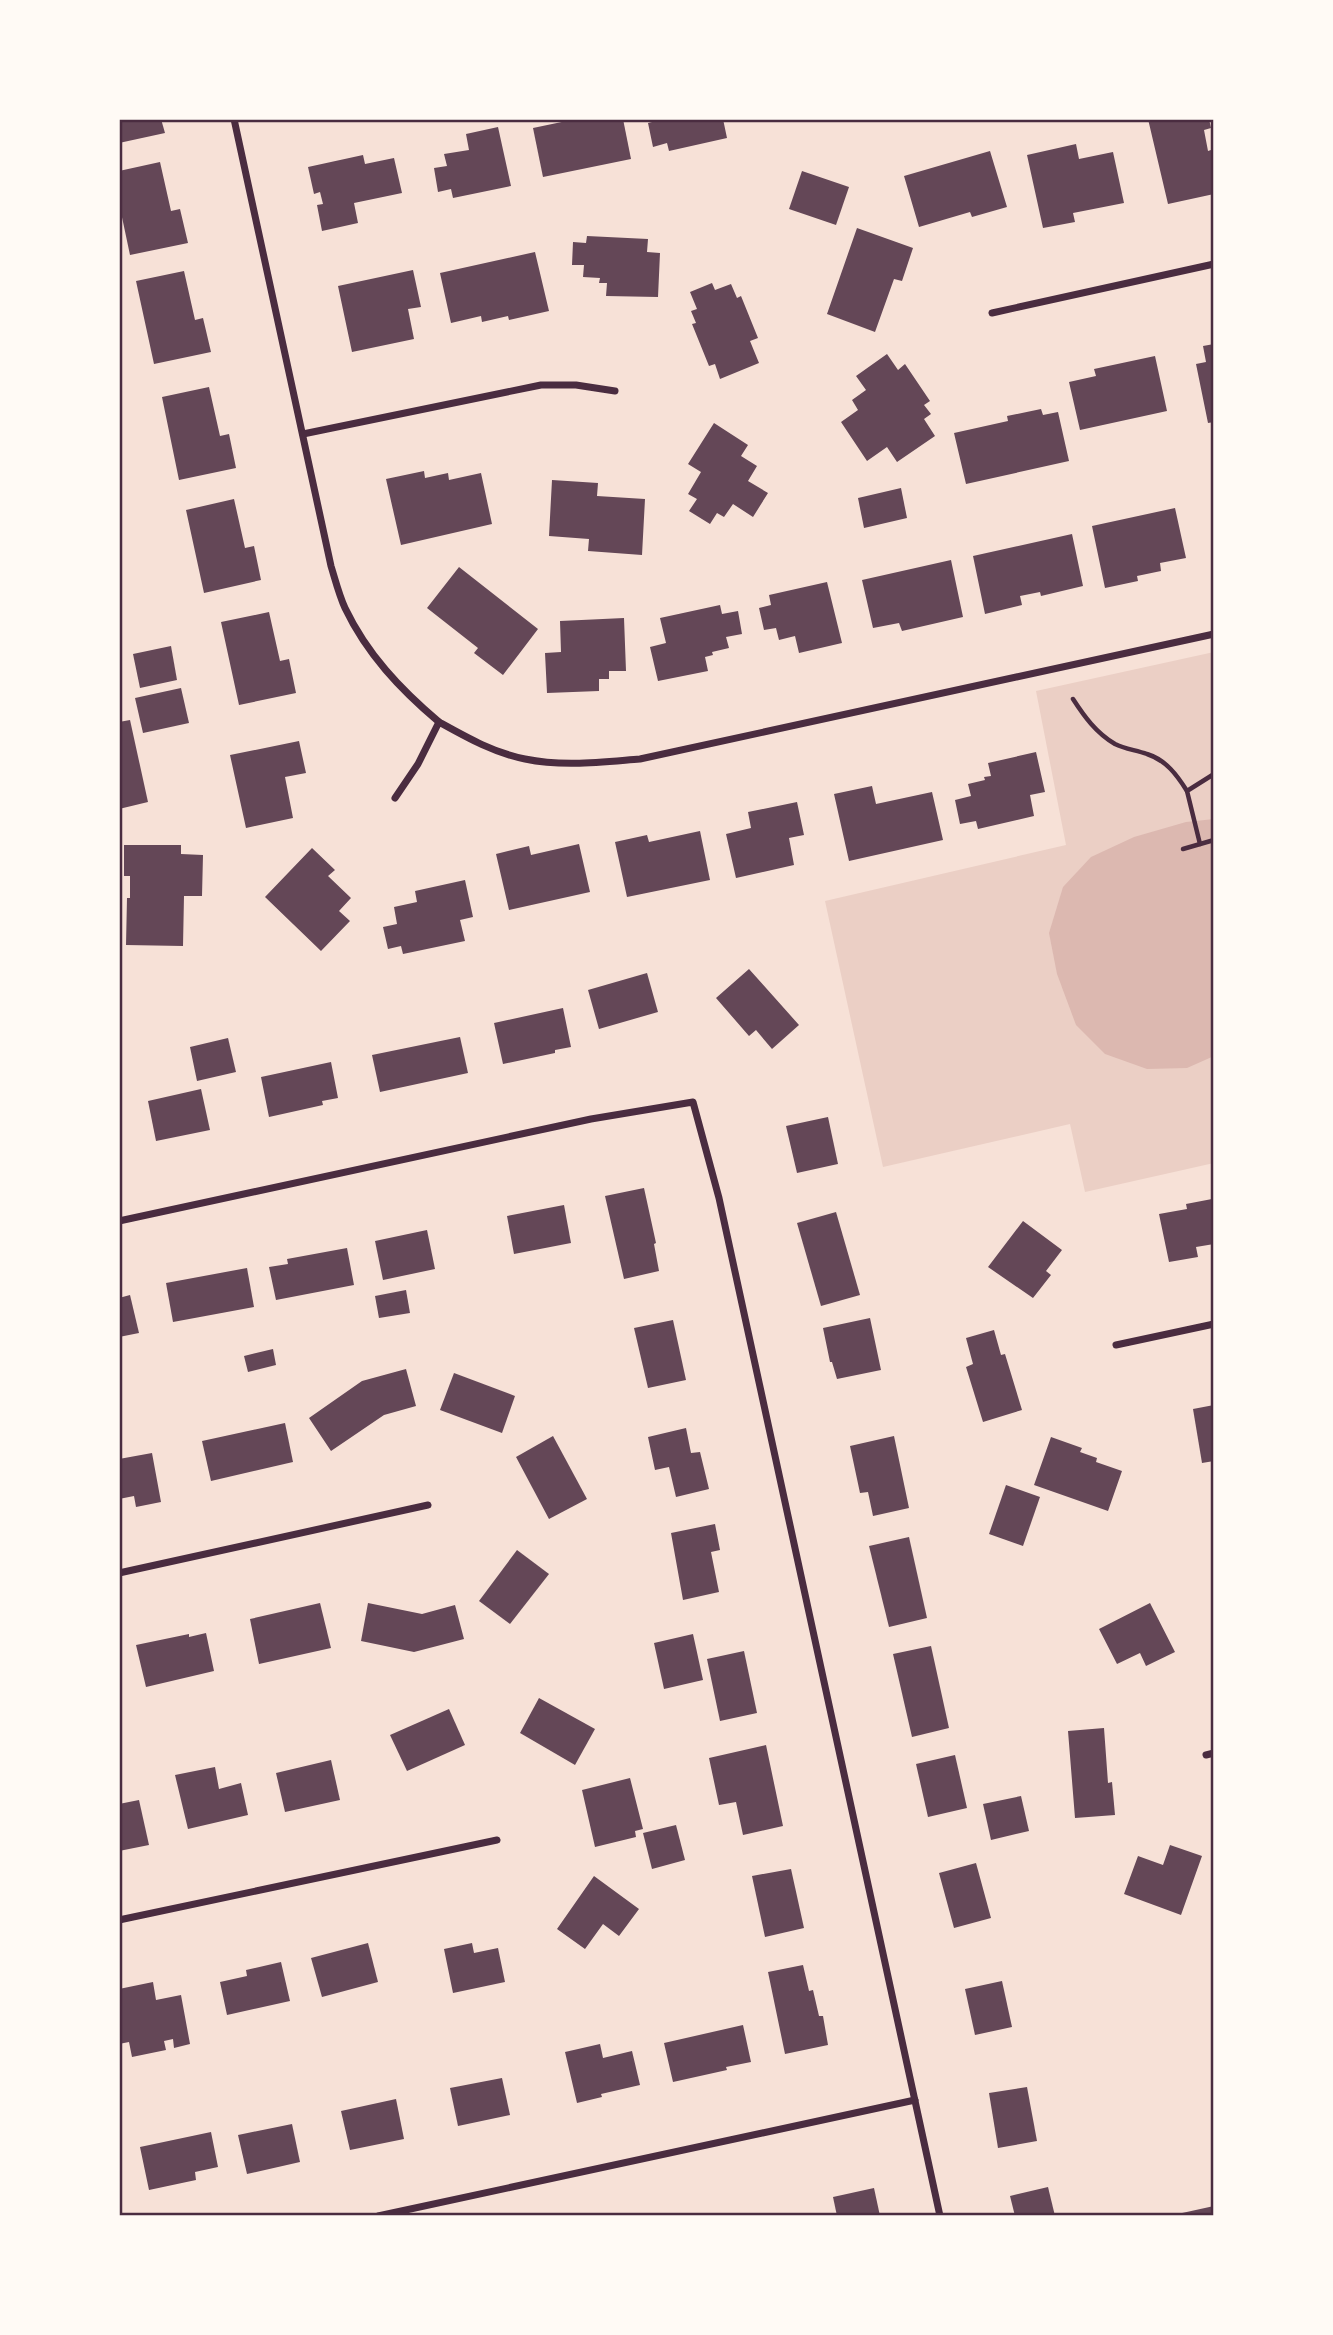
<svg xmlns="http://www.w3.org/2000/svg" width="1333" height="2335" font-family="'Open Sans',sans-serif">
	<rect width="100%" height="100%" fill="#f7e1d7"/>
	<path fill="#ebcfc5" d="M1214 652V1163L1085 1192 1070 1124 883 1167 825 901 1066 845 1036 691Z"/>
	<path fill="#dcb8b0" d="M1214 819V1056L1187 1068 1147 1069 1105 1054 1076 1025 1057 974 1049 933 1063 887 1091 857 1134 837 1186 822Z"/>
	<g fill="#644757">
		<path d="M119 119H161L165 133 119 143Z"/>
		<path d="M576 119H623L631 159 543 177 533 128Z"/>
		<path d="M664 119H723L727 138 669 151 667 143 653 147 648 123Z"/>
		<path d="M1148 119H1209L1211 128 1204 130 1208 151 1211 150 1214 163V194L1168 204Z"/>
		<path d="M498 127 511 186 453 198 451 189 438 192 434 168 447 166 444 154 469 150 466 134Z"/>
		<path d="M1076 144 1079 159 1113 152 1124 203 1073 213 1075 222 1043 228 1027 155Z"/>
		<path d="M990 151 1007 207 972 217 970 212 919 227 904 176Z"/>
		<path d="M363 155 365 164 394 158 402 193 354 203 358 223 322 231 317 205 323 204 320 192 314 194 308 167Z"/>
		<path d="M160 162 171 211 180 209 188 243 130 255 119 203V171Z"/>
		<path d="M802 171 849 187 836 225 789 209Z"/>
		<path d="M857 228 913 248 902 281 894 279 875 332 827 314Z"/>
		<path d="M587 236 648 239 647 252 660 253 658 297 606 296 607 283H599L600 278 583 277 584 265H572L573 242 586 243Z"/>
		<path d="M535 252 549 311 509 320 508 316 482 322 481 316 451 323 440 273Z"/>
		<path d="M413 270 421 307 408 309 414 339 352 352 338 286Z"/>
		<path d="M184 271 195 320 203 318 211 352 154 364 136 281Z"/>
		<path d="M712 283 715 290 731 284 737 298 741 296 758 338 750 341 759 363 720 379 715 364 709 366 692 324 696 323 691 311 697 309 690 292Z"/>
		<path d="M1214 344V422L1208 423 1196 364 1206 362 1203 346Z"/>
		<path d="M887 354 898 370 905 364 930 401 924 405 931 414 924 419 935 436 897 462 887 447 867 461 841 422 858 410 852 400 866 390 856 376Z"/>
		<path d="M1155 356 1167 411 1080 430 1069 382 1096 376 1094 369Z"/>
		<path d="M209 387 220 436 229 434 236 468 179 480 162 397Z"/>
		<path d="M1041 409 1043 415 1058 412 1069 461 966 484 954 433 1008 421 1007 416Z"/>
		<path d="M714 423 748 445 741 456 757 466 748 481 768 493 753 517 733 504 724 517 717 513 710 524 689 511 697 499 688 494 701 472 688 464Z"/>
		<path d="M424 471 425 478 448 473 449 480 481 473 492 524 401 545 386 479Z"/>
		<path d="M552 480 598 483 597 496 645 499 642 555 588 551 589 539 549 536Z"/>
		<path d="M901 488 907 518 864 528 858 498Z"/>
		<path d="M234 499 245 548 254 546 261 580 204 593 186 510Z"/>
		<path d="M1175 508 1186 558 1160 563 1161 571 1137 576 1138 581 1105 588 1092 526Z"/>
		<path d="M1072 534 1083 586 1041 596 1040 592 1020 596 1022 605 985 614 973 556Z"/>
		<path d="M951 560 963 617 902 631 899 623 873 628 862 580Z"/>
		<path d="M459 567 538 629 503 675 474 653 478 648 427 608Z"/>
		<path d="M827 582 842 643 799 653 795 636 779 640 776 628 764 630 759 608 771 605 769 595Z"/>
		<path d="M720 605 722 614 738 611 742 634 726 637 729 648 712 652 713 655 705 657 708 671 658 681 650 647 666 643 660 618Z"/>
		<path d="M269 612 280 661 289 659 296 693 239 705 221 622Z"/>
		<path d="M624 618 626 671H609V679H599V691L547 693 545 653 561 652 560 621Z"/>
		<path d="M171 646 177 680 140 688 133 654Z"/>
		<path d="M181 688 189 723 143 733 135 698Z"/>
		<path d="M130 720 148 802 119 809V722Z"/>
		<path d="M299 741 306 773 285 777 293 818 246 828 230 755Z"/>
		<path d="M1036 752 1045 792 1030 795 1034 816 978 829 976 821 960 824 955 800 971 796 968 784 985 780 984 777 991 776 988 763Z"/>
		<path d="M872 786 876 804 932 792 943 840 849 861 834 794Z"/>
		<path d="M797 802 804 835 789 838 794 865 736 878 726 834 751 828 748 812Z"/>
		<path d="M700 831 710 880 627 897 615 842 647 835 649 842Z"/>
		<path d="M579 844 590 892 509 910 496 854 529 846 531 855Z"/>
		<path d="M124 845H181V854L203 855 202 896H184L183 946 126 945 127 898H130V876H124Z"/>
		<path d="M312 848 335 870 328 876 351 898 339 911 350 921 321 951 265 897Z"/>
		<path d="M465 880 473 917 460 920 465 941 403 954 401 946 388 949 383 927 397 924 394 907 417 902 415 891Z"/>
		<path d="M749 969 799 1025 772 1049 756 1030 749 1036 716 998Z"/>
		<path d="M647 973 658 1012 599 1029 588 990Z"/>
		<path d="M563 1008 571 1047 555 1050V1053L503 1064 494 1023Z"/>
		<path d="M460 1037 468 1073 380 1092 372 1055Z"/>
		<path d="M228 1038 236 1072 197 1081 190 1047Z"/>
		<path d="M331 1062 338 1098 322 1101 323 1105 269 1117 261 1077Z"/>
		<path d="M201 1089 210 1130 156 1141 148 1101Z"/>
		<path d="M828 1117 838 1164 797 1173 786 1126Z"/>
		<path d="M644 1188 656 1243 654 1244 659 1271 624 1279 605 1196Z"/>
		<path d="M1212 1199 1214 1244 1196 1247 1198 1257 1169 1262 1159 1214 1187 1209 1186 1204Z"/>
		<path d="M564 1205 571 1243 514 1254 507 1216Z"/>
		<path d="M836 1212 860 1295 821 1306 797 1223Z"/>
		<path d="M1023 1221 1062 1250 1046 1271 1051 1275 1033 1298 988 1267Z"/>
		<path d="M427 1230 435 1269 383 1280 375 1241Z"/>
		<path d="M347 1248 354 1285 276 1300 269 1267 288 1264 287 1259Z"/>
		<path d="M247 1268 254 1307 173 1322 166 1283Z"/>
		<path d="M406 1290 410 1313 379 1318 375 1296Z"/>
		<path d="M130 1295 139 1333 119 1337V1298Z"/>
		<path d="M870 1318 881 1370 837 1379 832 1362H830L823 1328Z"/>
		<path d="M673 1320 686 1380 648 1388 634 1328Z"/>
		<path d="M994 1330 1001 1355 1005 1354 1022 1410 983 1422 966 1367 973 1364 966 1338Z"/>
		<path d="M273 1349 276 1365 248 1372 244 1356Z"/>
		<path d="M406 1369 416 1406 384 1415 331 1451 309 1418 362 1381Z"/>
		<path d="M454 1373 515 1396 502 1433 440 1410Z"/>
		<path d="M1214 1405V1461L1202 1463 1193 1409Z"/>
		<path d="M285 1423 293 1462 211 1481 202 1441Z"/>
		<path d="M686 1428 691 1453 700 1452 709 1489 676 1497 669 1467 655 1470 648 1437Z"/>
		<path d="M553 1436 587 1499 549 1519 516 1457Z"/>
		<path d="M894 1436 909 1508 873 1516 868 1492 860 1493 850 1446Z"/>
		<path d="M1051 1437 1082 1448 1080 1452 1097 1458 1096 1462 1122 1471 1108 1511 1034 1485Z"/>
		<path d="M152 1453 161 1502 136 1507 134 1496 119 1499V1459Z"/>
		<path d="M1006 1485 1040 1497 1023 1546 989 1534Z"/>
		<path d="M715 1524 720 1550 711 1552 719 1592 683 1600 671 1533Z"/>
		<path d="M909 1537 927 1618 889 1627 869 1546Z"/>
		<path d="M517 1550 549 1574 510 1624 479 1601Z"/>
		<path d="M320 1603 331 1648 259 1664 250 1619Z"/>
		<path d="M368 1603 422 1614 455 1605 464 1639 414 1652 361 1641Z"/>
		<path d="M1150 1603 1175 1652 1146 1666 1140 1653 1117 1664 1099 1629Z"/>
		<path d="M206 1633 214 1671 146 1687 136 1645 189 1634V1637Z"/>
		<path d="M693 1634 703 1680 664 1689 654 1643Z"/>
		<path d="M931 1646 949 1728 912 1737 893 1654Z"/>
		<path d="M744 1651 757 1713 720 1721 707 1659Z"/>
		<path d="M539 1698 595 1729 575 1765 520 1733Z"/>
		<path d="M449 1709 465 1745 407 1771 390 1735Z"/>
		<path d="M1104 1728 1108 1783 1112 1782 1115 1815 1075 1818 1068 1731Z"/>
		<path d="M766 1745 783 1826 743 1835 736 1802 719 1805 709 1758Z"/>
		<path d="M955 1755 967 1808 928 1817 916 1764Z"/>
		<path d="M331 1760 340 1800 285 1812 276 1773Z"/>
		<path d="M215 1767 219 1789 241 1783 248 1815 188 1829 175 1775Z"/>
		<path d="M630 1778 643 1829 635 1831 636 1837 595 1847 582 1790Z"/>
		<path d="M1021 1796 1029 1831 991 1840 983 1804Z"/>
		<path d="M139 1800 149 1845 119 1851V1804Z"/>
		<path d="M676 1825 685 1860 652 1869 643 1833Z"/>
		<path d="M1170 1845 1202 1856 1181 1915 1124 1894 1138 1856 1163 1865Z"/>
		<path d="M976 1863 991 1918 954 1928 939 1873Z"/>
		<path d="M791 1869 804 1928 765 1937 752 1876Z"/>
		<path d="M594 1876 639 1909 619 1936 603 1924 585 1949 557 1929Z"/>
		<path d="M368 1943 378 1982 322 1997 311 1958Z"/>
		<path d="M472 1943 474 1953 498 1948 505 1982 453 1993 444 1949Z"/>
		<path d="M281 1962 290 2001 227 2015 220 1982 247 1976 246 1970Z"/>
		<path d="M803 1965 809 1991 813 1990 819 2016H823L828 2045 785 2054 768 1972Z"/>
		<path d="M1002 1981 1012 2027 975 2035 965 1989Z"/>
		<path d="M153 1982 156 2000 181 1995 190 2044 174 2048 173 2039 164 2041 166 2050 132 2057 129 2042 119 2044V1989Z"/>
		<path d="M743 2025 751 2062 726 2067 727 2070 673 2082 664 2043Z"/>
		<path d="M600 2044 603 2058 632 2051 640 2085 601 2094 602 2097 577 2103 565 2052Z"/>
		<path d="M502 2078 510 2115 458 2126 450 2088Z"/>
		<path d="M1027 2087 1037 2141 998 2148 989 2093Z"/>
		<path d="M396 2099 404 2139 350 2150 341 2111Z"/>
		<path d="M292 2124 300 2162 247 2174 238 2135Z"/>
		<path d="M211 2132 218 2167 195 2172 196 2180 149 2190 140 2147Z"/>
		<path d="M1048 2187 1055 2216H1015L1010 2196Z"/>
		<path d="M874 2188 880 2216H837L833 2197Z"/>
		<path d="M1214 2206V2216H1173V2215Z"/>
	</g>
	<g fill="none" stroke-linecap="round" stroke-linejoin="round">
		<g stroke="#4a2c40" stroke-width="4.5">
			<path d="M1073 699C1084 716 1096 733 1115 744 1125 749 1136 750 1147 754 1166 760 1177 775 1187 791"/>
			<path d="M1200 844 1187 791 1214 774"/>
			<path d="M1183 849 1214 840"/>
		</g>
		<g stroke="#4a2c40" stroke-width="7">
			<path d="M234 119 331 566C335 579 339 595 345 608 367 654 400 689 439 722"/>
			<path d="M992 313 1214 264"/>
			<path d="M303 434 541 385H576L615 391"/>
			<path d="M395 798 418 764 439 722C466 737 494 753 525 759 563 767 602 762 640 759L1214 634"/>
			<path d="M119 1221 591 1119 693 1102 719 1198 940 2216"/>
			<path d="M1116 1345 1214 1324"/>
			<path d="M119 1573 428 1505"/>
			<path d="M1206 1755 1214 1753"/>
			<path d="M119 1920 497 1840"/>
			<path d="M378 2216 915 2100"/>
		</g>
	</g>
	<rect width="1333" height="2335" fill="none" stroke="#fffaf5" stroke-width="242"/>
	<rect x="121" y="121" width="1091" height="2093" fill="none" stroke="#4a2c40" stroke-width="2.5"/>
</svg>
